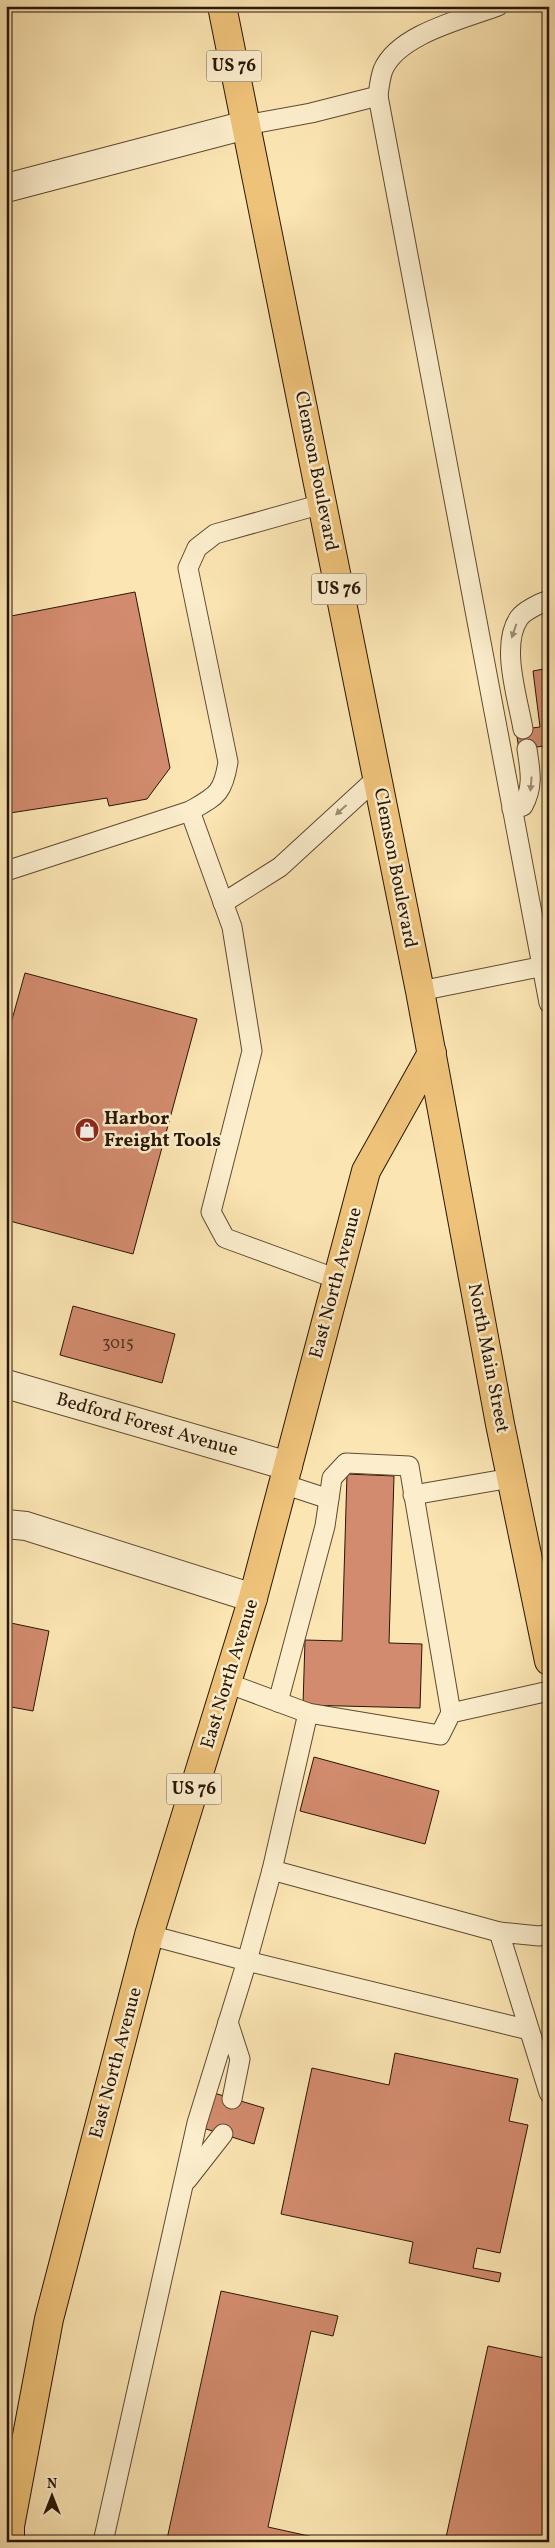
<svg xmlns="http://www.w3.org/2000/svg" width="555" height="2548" font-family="Vollkorn,serif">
	<rect width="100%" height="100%" fill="#fbe5b2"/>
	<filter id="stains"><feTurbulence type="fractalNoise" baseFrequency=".004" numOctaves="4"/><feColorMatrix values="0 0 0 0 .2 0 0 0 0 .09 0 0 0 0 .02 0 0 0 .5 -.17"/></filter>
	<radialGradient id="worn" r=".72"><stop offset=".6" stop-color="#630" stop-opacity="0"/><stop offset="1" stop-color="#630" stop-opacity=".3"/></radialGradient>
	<g fill="#d28b6e" stroke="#291607">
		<path d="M135 592 170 768 147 799 109 806 107 798 10 813 6 789V617Z"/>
		<path d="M549 668V788L543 746 519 750 516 730 540 727 533 671Z"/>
		<path d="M25 973 197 1019 133 1254 6 1220V1041Z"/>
		<path d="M73 1306 175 1334 162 1383 60 1355Z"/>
		<path d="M347 1474 394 1476 389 1643 422 1644 420 1708 303 1705 305 1640 342 1641Z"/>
		<path d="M6 1622 49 1631 33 1711 6 1706Z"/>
		<path d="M314 1757 439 1791 425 1844 300 1811Z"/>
		<path d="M395 2053 518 2079 509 2121 528 2125 500 2253 477 2248 473 2268 501 2273 499 2282 409 2263 413 2242 281 2214 312 2068 389 2085Z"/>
		<path d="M214 2093 264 2108 254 2144 203 2128Z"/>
		<path d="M221 2291 338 2316 333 2336 311 2331 268 2527 336 2542H179L167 2539Z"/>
		<path d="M488 2346 549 2359V2527L545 2542H445Z"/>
	</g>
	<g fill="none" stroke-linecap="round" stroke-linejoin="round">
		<defs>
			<g id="service">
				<path d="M378 96 549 1003"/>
				<path d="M246 125 311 113 378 96C379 88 380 78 383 70 398 34 464 19 498 6"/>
				<path d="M523 729C518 699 500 645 519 618 524 611 540 603 549 600"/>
				<path d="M512 809 523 806C534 786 530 770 527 749"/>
				<path d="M190 811 232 927 252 1051 211 1212 225 1238 337 1279"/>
				<path d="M6 871 190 811C216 796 223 794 228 762L188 568 197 548 215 534 322 504"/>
				<path d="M223 903 280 867 377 778"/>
				<path d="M420 991 549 965"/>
				<path d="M283 1484 329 1499"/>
				<path d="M413 1495 511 1478"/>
				<path d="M227 1683 308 1713 440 1735 451 1713 549 1691"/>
				<path d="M278 1702 325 1526 332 1478 346 1463 409 1466 451 1713"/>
				<path d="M272 1870 499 1932"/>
				<path d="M549 1934 539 1936 499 1932 549 2093"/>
				<path d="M149 1935 247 1961 272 1870 308 1713"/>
				<path d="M228 2022 240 2059 232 2099"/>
				<path d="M187 2180 223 2134"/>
				<path d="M103 2542 197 2123 247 1961 529 2030"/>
			</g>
			<g id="minor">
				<path d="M6 188 246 125"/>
				<path d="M6 1384 288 1466"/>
				<path d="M6 1524 26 1526 253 1598"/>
			</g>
			<g id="primary">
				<path d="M222 6 420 991 500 1424 549 1661"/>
				<path d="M10 2542V2526L49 2319 149 1935 253 1598 366 1171 432 1053"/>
			</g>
		</defs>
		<use href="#service" stroke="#5e4a32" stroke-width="21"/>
		<use href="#minor" stroke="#5e4a32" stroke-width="30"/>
		<use href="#primary" stroke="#291607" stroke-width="30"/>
		<use href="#service" stroke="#fceecd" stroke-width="19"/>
		<use href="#minor" stroke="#fceecd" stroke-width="28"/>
		<use href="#primary" stroke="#eec279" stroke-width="28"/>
	</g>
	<defs><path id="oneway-solid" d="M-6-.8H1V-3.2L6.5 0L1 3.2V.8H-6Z" transform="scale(1.25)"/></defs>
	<g fill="#9d8d74">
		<use href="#oneway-solid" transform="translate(514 631) rotate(109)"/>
		<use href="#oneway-solid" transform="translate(531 784) rotate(95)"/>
		<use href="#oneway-solid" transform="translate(341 810) rotate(138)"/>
	</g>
	<defs>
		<symbol id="shop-disc" viewBox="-11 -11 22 22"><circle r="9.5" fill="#8f2418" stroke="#fceecd"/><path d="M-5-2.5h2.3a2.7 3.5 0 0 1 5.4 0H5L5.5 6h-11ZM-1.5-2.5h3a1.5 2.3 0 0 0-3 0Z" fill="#fff"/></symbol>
	</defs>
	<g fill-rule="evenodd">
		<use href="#shop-disc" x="73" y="1116" width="28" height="28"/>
	</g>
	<g text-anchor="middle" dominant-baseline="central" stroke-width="5" stroke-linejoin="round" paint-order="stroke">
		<g font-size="16" fill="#533321">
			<text x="118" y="1344">3015</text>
		</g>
		<g fill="#fceecd" stroke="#685742" stroke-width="1">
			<rect x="206.5" y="50.5" width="55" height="31" rx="4"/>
			<rect x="311.5" y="573.5" width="55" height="31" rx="4"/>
			<rect x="166.5" y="1773.5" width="55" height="31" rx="4"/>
		</g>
		<g font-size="18" font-weight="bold" fill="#291607">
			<text x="234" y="66">US 76</text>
			<text x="339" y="589">US 76</text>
			<text x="194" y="1789">US 76</text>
		</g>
		<g font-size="19" fill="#291607" stroke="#fceecd">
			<text transform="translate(316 471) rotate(79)">Clemson Boulevard</text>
			<text transform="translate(395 868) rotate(79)">Clemson Boulevard</text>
			<text transform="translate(336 1283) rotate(-75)">East North Avenue</text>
			<text transform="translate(488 1358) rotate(79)">North Main Street</text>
			<text transform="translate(147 1425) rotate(16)">Bedford Forest Avenue</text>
			<text transform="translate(230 1674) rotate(-73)">East North Avenue</text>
			<text transform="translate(116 2063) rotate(-75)">East North Avenue</text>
		</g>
		<g font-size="19" font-weight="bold" fill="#291607" stroke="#fceecd" text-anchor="start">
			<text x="104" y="1119">Harbor<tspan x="104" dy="22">Freight Tools</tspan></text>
		</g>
	</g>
	<rect width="555" height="2548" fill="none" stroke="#fbe5b2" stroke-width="25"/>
	<rect x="8" y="8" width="540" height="2533" fill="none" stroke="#291607" stroke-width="2.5"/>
	<rect x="12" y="12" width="530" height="2523" fill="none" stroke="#291607"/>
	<g transform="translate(52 2496)" stroke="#fceecd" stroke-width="4" paint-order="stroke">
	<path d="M0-4L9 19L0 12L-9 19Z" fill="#291607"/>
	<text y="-8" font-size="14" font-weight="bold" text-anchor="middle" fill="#291607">N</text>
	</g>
	<rect width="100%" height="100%" filter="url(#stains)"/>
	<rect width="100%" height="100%" fill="url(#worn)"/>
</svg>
